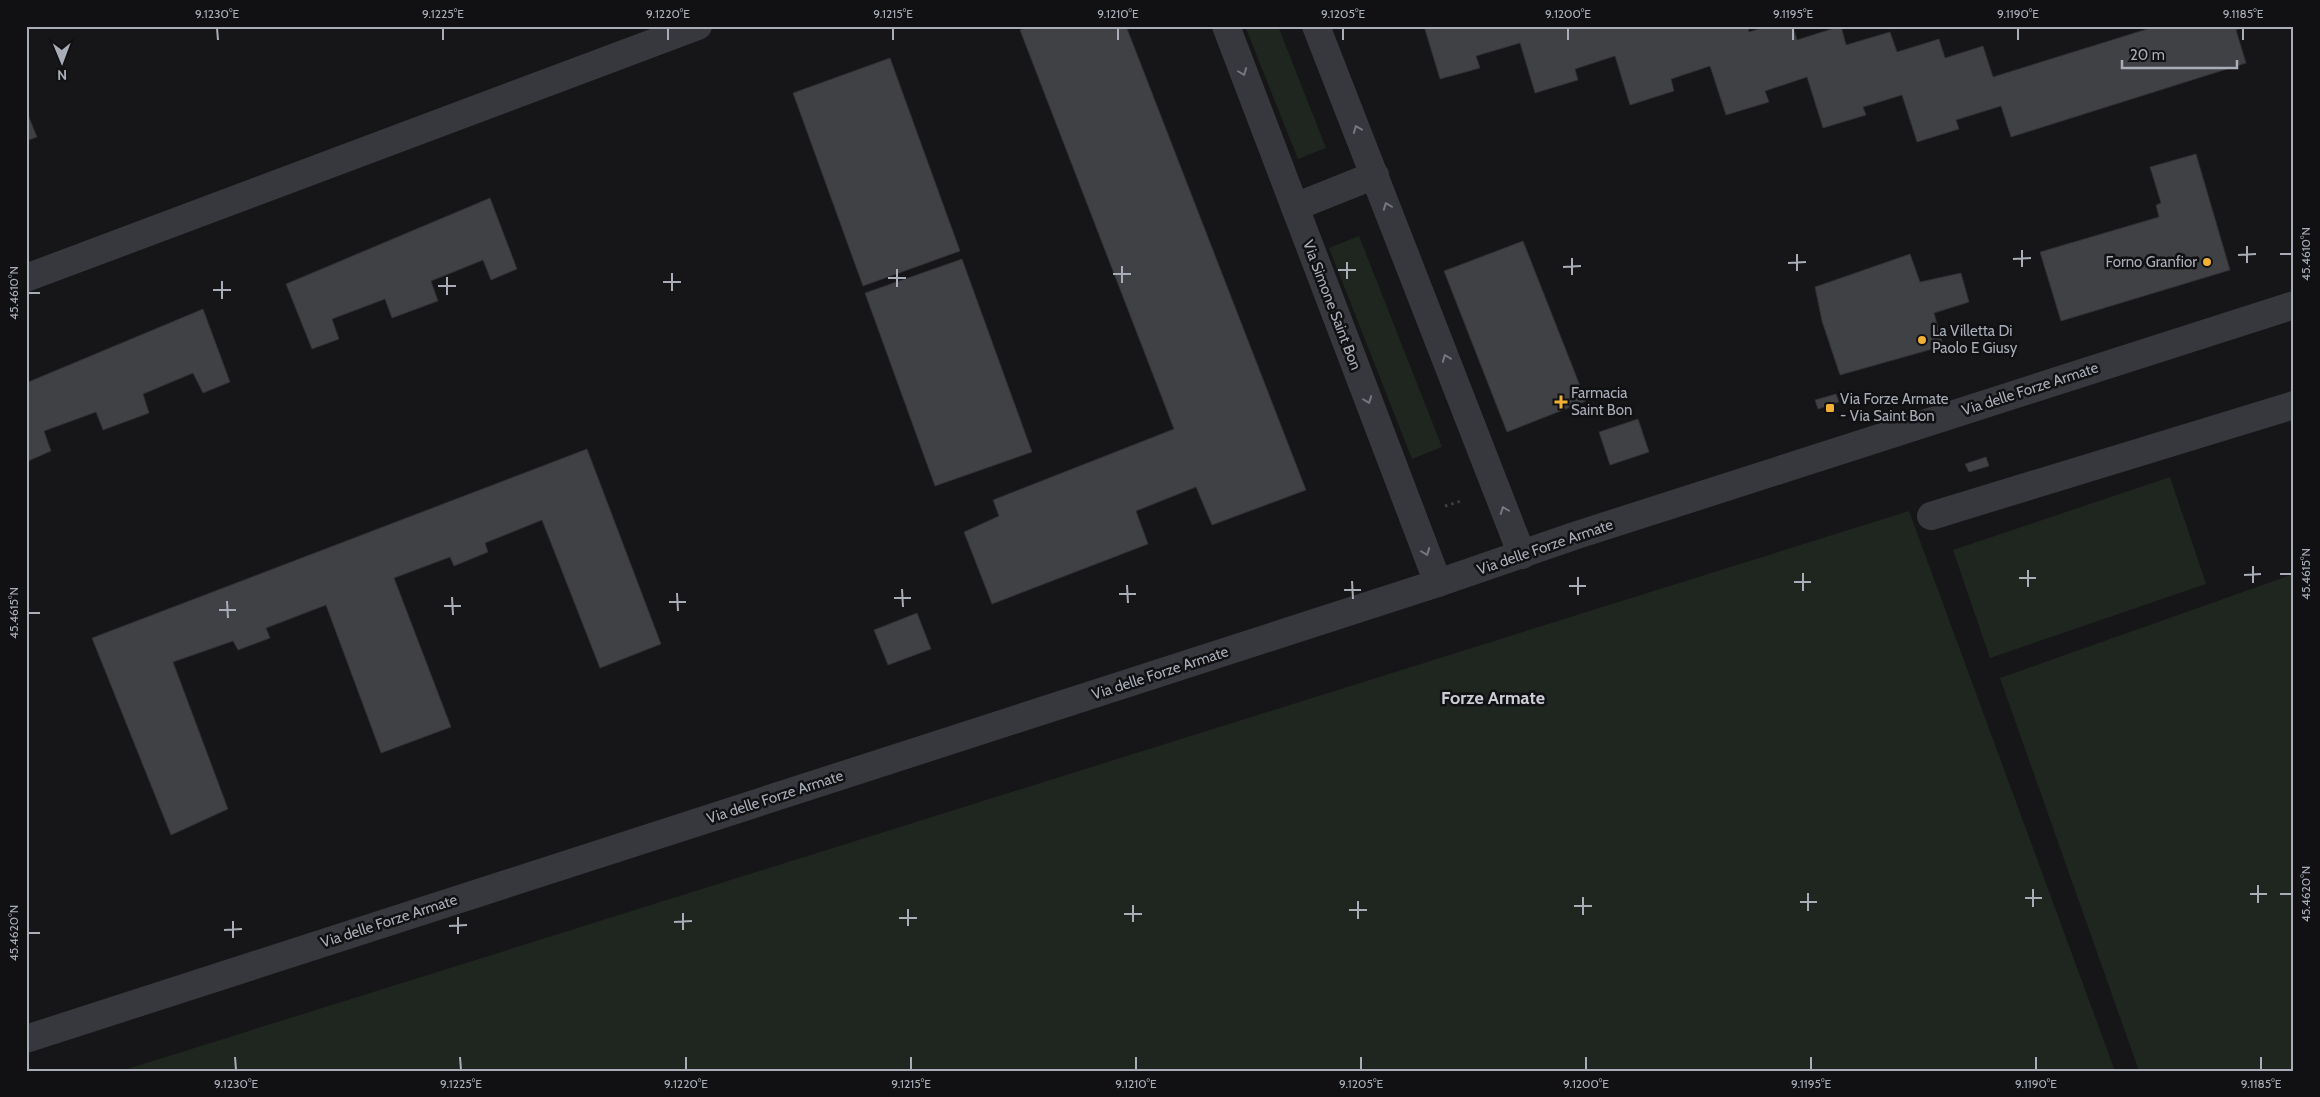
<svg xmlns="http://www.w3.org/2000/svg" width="2320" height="1097" font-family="Cabin,sans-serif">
	<rect width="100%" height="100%" fill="#161618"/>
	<g fill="#1e261f">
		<path d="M1245 26H1278L1326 148 1298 159Z"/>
		<path d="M1359 236 1442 447 1412 459 1329 248Z"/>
		<path d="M2170 477 2206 584 1990 658 1953 550Z"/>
		<path d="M1909 511 2115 1071H121Z"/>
		<path d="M2294 574V1071H2139L2000 678Z"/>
	</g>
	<g fill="#404145" stroke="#303034">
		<path d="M1030 26H1126L1306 490 1212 525 1196 487 1136 511 1148 544 992 604 964 532 999 516 993 500 1174 429 1020 30Z"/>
		<path d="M1424 26H1748L1749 32 1768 26H1793L1797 40 1841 26 1846 45 1890 32 1897 52 1939 39 1945 58 1983 46 1993 77 2157 26H2246L2236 30 2246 63 2011 137 2001 106 1956 120 1959 129 1917 142 1902 95 1863 107 1866 115 1823 128 1807 77 1765 91 1769 102 1726 115 1710 66 1671 79 1674 91 1630 105 1615 56 1575 69 1578 80 1535 93 1520 43 1476 56 1480 68 1440 79Z"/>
		<path d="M890 58 960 251 863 286 793 93Z"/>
		<path d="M26 110 37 137 26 141Z"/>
		<path d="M2196 154 2230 270 2061 321 2040 252 2159 217 2156 205 2161 203 2150 167Z"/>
		<path d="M490 198 517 269 491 280 483 260 431 281 438 301 392 318 385 299 332 319 339 339 312 349 286 284Z"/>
		<path d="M1523 241 1586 401 1507 432 1444 271Z"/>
		<path d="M1910 254 1920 282 1961 273 1969 302 1934 313 1943 346 1840 375 1822 321 1815 287Z"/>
		<path d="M962 259 1032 452 935 486 865 293Z"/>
		<path d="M203 309 230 382 203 393 193 373 143 394 149 413 103 430 96 412 44 431 51 451 26 462V383Z"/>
		<path d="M1836 394 1839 402 1818 409 1815 400Z"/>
		<path d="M1638 419 1649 452 1610 465 1599 432Z"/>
		<path d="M587 449 661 644 600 668 542 520 485 543 488 552 454 566 450 557 394 578 451 727 381 753 326 605 266 628 270 638 238 650 233 641 173 662 228 809 171 835 92 638Z"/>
		<path d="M1986 457 1989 466 1969 472 1965 464Z"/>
		<path d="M917 613 931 649 888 665 874 630Z"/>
	</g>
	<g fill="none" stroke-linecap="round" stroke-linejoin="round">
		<path stroke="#3d3f44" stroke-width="3" stroke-dasharray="2.5 4" stroke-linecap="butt" d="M1445 506 1461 501"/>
		<g stroke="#37383d" stroke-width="28">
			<path d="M1226 26 1438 583"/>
			<path d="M1316 26 1522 555"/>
			<path d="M1295 207 1375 175"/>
			<path d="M26 278 698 26"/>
			<path d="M1931 516 2294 405"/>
			<path d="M26 1039 1438 583 1574 536 2294 305"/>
		</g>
	</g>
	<defs><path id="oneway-chevron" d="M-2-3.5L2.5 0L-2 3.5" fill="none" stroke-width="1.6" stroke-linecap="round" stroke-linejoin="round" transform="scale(1.25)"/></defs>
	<g stroke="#757881">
		<use href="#oneway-chevron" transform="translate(1243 72) rotate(69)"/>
		<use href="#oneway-chevron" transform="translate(1357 129) rotate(-112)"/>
		<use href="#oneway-chevron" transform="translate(1387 206) rotate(-111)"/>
		<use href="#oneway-chevron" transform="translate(1446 358) rotate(-111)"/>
		<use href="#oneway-chevron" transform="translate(1368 400) rotate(69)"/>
		<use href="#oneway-chevron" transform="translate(1504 510) rotate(-111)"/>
		<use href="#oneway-chevron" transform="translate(1426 552) rotate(69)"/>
	</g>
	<path fill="none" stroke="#a8adb8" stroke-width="2" d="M217 28 218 40M443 28V40M668 28V40M893 28V40M1118 28V40M1343 28V40M1568 28V40M1793 28V40M2018 28V40M2243 28V40M2247 246V263M2022 250V267M1797 254V271M2280 254H2292M2238 255 2256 254M1572 258V275M2013 259 2031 258M1347 262V279M1788 263 1806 262M1122 266V283M1563 267 1581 266M897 269V287M1338 270H1356M672 273V291M1113 274H1131M447 277V295M888 278H906M222 281V299M663 282H681M438 286H456M213 290H231M28 293H40M2253 566V583M2028 570V587M1803 573V591M2280 574H2292M2244 575 2261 574M1578 577V595M2019 578H2036M1352 581 1353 599M1794 582H1811M1127 585 1128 603M1569 586H1586M902 589 903 607M1344 590H1361M677 593 678 611M1119 594H1136M452 597 453 615M894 598H911M227 601 228 618M669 602H686M444 606H461M219 610H236M28 613H40M2258 885V903M2033 889V907M1808 893V911M2250 894H2267M2280 894H2292M1583 897V915M2025 898H2042M1358 901V919M1800 902H1817M1133 905V922M1574 906H1592M908 909V926M1349 910H1367M683 913V930M1124 914H1142M458 917V934M899 918H917M233 921V938M674 922 692 921M449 926 467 925M224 930 242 929M28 933H40M235 1057 236 1070M460 1057 461 1070M686 1057V1070M911 1057V1070M1136 1057V1070M1361 1057V1070M1586 1057V1070M1811 1057V1070M2036 1057V1070M2261 1057V1070"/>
	<g fill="#f2b134" stroke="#111113" stroke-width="2">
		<circle cx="2207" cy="262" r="5"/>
		<circle cx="1922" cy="340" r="5"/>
		<path d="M1558.5 394.5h5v5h5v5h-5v5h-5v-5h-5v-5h5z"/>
		<rect x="1825" y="403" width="10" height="10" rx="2.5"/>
	</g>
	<g text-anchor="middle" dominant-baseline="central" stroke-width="5" stroke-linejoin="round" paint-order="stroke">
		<g font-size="15" fill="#a8adb8" stroke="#111113" text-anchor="start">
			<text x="2197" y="262" text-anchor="end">Forno Granfior</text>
			<text x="1932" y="331">La Villetta Di<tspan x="1932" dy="17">Paolo E Giusy</tspan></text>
			<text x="1571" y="393">Farmacia<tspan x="1571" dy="17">Saint Bon</tspan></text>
			<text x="1840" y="399">Via Forze Armate<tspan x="1840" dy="17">- Via Saint Bon</tspan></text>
		</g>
		<g font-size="15" fill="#a8adb8" stroke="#111113">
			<text transform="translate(1332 305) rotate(69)">Via Simone Saint Bon</text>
			<text transform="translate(2030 389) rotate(-18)">Via delle Forze Armate</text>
			<text transform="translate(1545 547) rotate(-19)">Via delle Forze Armate</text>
			<text transform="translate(1160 673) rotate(-18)">Via delle Forze Armate</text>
			<text transform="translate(775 797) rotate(-18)">Via delle Forze Armate</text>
			<text transform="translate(389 921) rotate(-18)">Via delle Forze Armate</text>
		</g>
		<g font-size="18" font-weight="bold" fill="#c9ccd4" stroke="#111113">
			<text x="1493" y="698">Forze Armate</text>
		</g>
	</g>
	<rect width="2320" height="1097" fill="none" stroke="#111113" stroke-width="55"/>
	<g transform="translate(62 62) rotate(179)" stroke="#111113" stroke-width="4" paint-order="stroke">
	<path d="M0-4L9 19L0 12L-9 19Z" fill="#a8adb8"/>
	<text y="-8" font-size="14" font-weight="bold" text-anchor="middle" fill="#a8adb8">N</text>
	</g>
	<path d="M2122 60v8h115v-8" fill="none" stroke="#a8adb8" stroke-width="2.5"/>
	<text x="2130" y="60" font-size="15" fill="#a8adb8" stroke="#111113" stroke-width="4" paint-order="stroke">20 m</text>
	<rect x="28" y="28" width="2264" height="1042" fill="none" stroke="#a8adb8" stroke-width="2"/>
	<g font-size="12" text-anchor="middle" fill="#a8adb8">
		<text x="217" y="18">9.1230°E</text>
		<text x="443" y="18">9.1225°E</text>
		<text x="668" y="18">9.1220°E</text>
		<text x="893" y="18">9.1215°E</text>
		<text x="1118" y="18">9.1210°E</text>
		<text x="1343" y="18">9.1205°E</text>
		<text x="1568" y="18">9.1200°E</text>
		<text x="1793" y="18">9.1195°E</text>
		<text x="2018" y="18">9.1190°E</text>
		<text x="2243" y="18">9.1185°E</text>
		<text transform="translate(2306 254) rotate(-90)" y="4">45.4610°N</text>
		<text transform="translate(14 293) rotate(-90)" y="4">45.4610°N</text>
		<text transform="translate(2306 574) rotate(-90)" y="4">45.4615°N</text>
		<text transform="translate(14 613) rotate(-90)" y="4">45.4615°N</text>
		<text transform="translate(2306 894) rotate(-90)" y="4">45.4620°N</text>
		<text transform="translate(14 933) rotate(-90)" y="4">45.4620°N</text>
		<text x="236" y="1088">9.1230°E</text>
		<text x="461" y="1088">9.1225°E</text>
		<text x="686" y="1088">9.1220°E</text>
		<text x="911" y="1088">9.1215°E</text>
		<text x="1136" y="1088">9.1210°E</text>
		<text x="1361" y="1088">9.1205°E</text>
		<text x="1586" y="1088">9.1200°E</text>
		<text x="1811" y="1088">9.1195°E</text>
		<text x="2036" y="1088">9.1190°E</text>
		<text x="2261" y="1088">9.1185°E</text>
	</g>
</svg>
